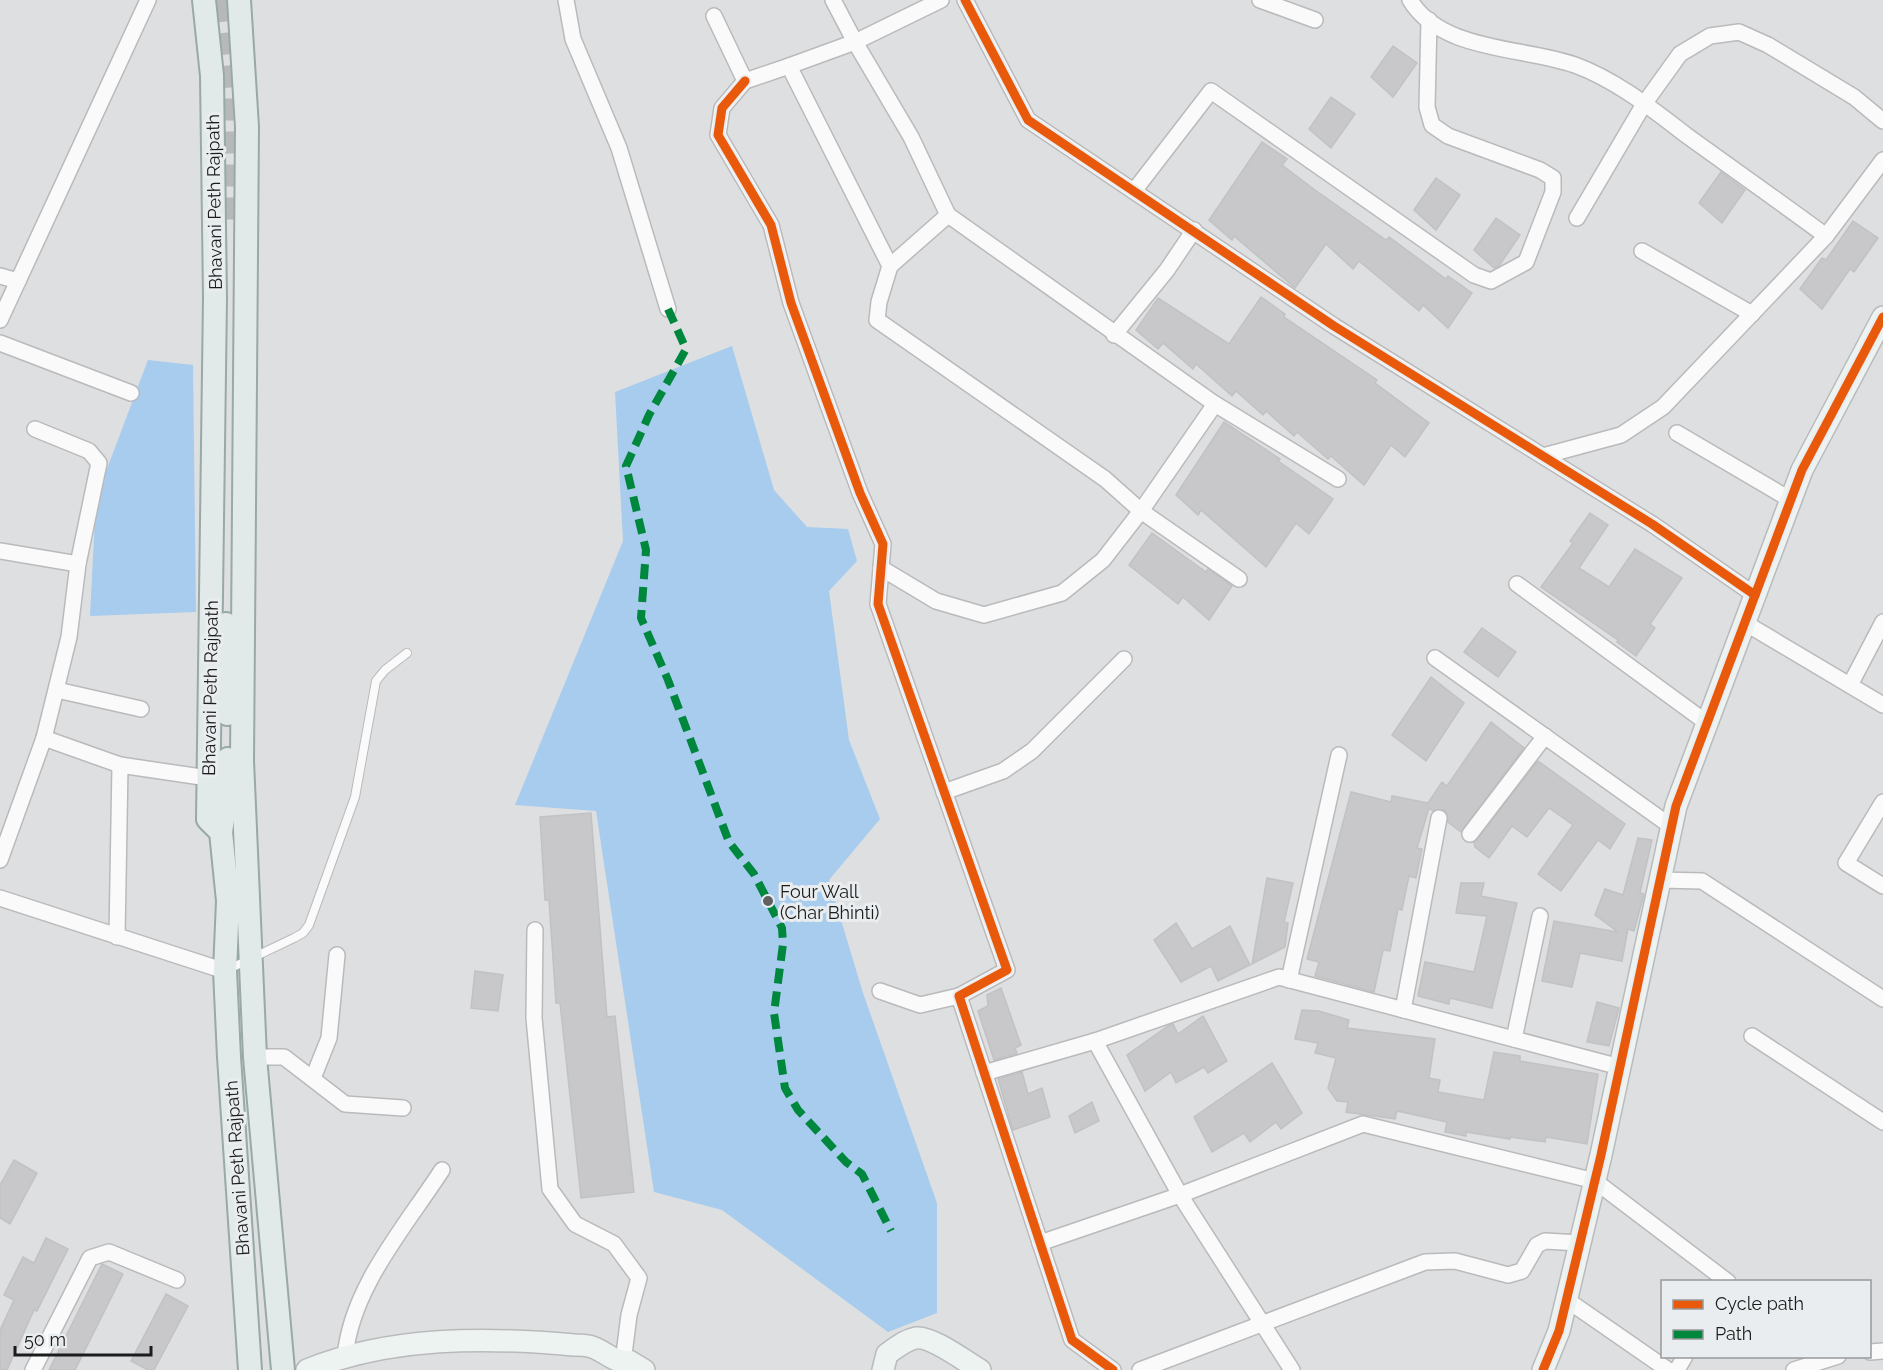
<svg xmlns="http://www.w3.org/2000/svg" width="1883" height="1370" font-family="Raleway,sans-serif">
	<rect width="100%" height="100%" fill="#dedfe1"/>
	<g fill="#a8ccee">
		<path d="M732 346 774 490 807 527 848 529 857 561 829 591 849 740 880 819 829 880 863 993 937 1203V1313L888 1332 722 1210 654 1192 596 811 515 805 623 541 615 392Z"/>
		<path d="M148 360 193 365 196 612 90 616 96 498Z"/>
	</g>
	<g fill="#c8c7c9" stroke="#c1c2c3" stroke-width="1.5">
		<path d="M1393 46 1417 63 1393 97 1371 77Z"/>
		<path d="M1331 97 1355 114 1331 148 1309 129Z"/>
		<path d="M1262 142 1287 159 1282 165 1315 190 1386 240 1389 237 1446 279 1448 276 1472 293 1448 328 1423 305 1419 311 1359 261 1353 269 1326 244 1295 288 1234 236 1232 240 1209 220Z"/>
		<path d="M1721 172 1745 190 1722 223 1699 203Z"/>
		<path d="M1436 178 1460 195 1436 230 1414 210Z"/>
		<path d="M1496 218 1520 235 1499 266 1494 268 1474 250Z"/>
		<path d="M1853 221 1878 238 1854 272 1850 269 1822 309 1800 289 1822 258 1826 260Z"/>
		<path d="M1261 297 1285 314 1284 317 1377 380 1375 383 1429 423 1405 457 1391 445 1364 485 1331 456 1328 459 1297 432 1294 436 1266 411 1263 415 1236 391 1232 396 1196 364 1193 369 1163 343 1158 349 1136 330 1158 298 1229 344Z"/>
		<path d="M1224 422 1280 459 1278 461 1333 499 1309 534 1296 523 1266 567 1201 510 1198 515 1176 495Z"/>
		<path d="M1590 513 1608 525 1579 568 1609 587 1635 549 1682 578 1650 624 1655 628 1636 656 1617 642 1618 640 1541 587 1573 543 1570 541Z"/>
		<path d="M1152 533 1206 572 1208 569 1232 586 1209 620 1183 597 1178 604 1129 565Z"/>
		<path d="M1482 628 1516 652 1498 677 1464 652Z"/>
		<path d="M1431 677 1464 703 1426 761 1392 735Z"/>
		<path d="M1491 722 1524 748 1461 832 1448 822 1445 810 1433 811 1429 808 1417 848 1422 849 1416 878 1409 876 1402 910 1398 909 1390 951 1383 950 1374 992 1315 976 1319 962 1307 959 1351 792 1391 802 1392 796 1428 803 1442 782 1447 786Z"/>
		<path d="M1538 761 1625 824 1610 849 1598 840 1561 891 1538 874 1573 825 1549 808 1527 837 1512 826 1489 858 1475 847 1474 843Z"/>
		<path d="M591 813 607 1017 615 1016 634 1192 581 1198 560 1003H556L549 900H545L540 817Z"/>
		<path d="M1638 838 1652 840 1640 893 1644 894 1634 931 1628 929 1622 961 1580 953 1572 987 1542 981 1554 921 1618 932 1595 915 1605 889 1623 895Z"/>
		<path d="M1267 878 1293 883 1284 922 1288 923 1285 947 1252 964Z"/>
		<path d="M1461 883H1484L1481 896 1517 903 1492 1008 1450 998 1449 1004 1418 996 1425 962 1474 972 1487 916 1456 913Z"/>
		<path d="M1176 923 1192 949 1230 926 1250 965 1218 981 1211 966 1181 982 1154 940Z"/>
		<path d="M475 971 503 975 498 1011 471 1008Z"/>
		<path d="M1001 988 1021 1045 1015 1048 1017 1053 994 1060 978 1011 988 1006 987 995Z"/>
		<path d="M1597 1002 1619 1008 1609 1046 1587 1042Z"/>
		<path d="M1302 1010 1319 1011 1349 1020 1347 1028 1435 1039 1429 1078 1440 1080 1438 1092 1484 1100 1494 1052 1520 1056V1061L1598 1074 1587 1144 1546 1137 1545 1142 1510 1137V1139L1466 1132V1136L1445 1132 1447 1122 1397 1111 1395 1119 1346 1112 1348 1102 1337 1101 1328 1088 1336 1058 1315 1053 1318 1043 1295 1039Z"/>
		<path d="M1203 1016 1227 1061 1208 1073 1204 1067 1176 1083 1171 1072 1145 1091 1127 1055 1168 1026 1173 1024 1178 1034Z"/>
		<path d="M1272 1063 1302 1113 1281 1129 1276 1122 1250 1142 1244 1133 1212 1152 1194 1117Z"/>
		<path d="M1022 1072 1028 1094 1042 1088 1050 1117 1013 1130 998 1079Z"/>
		<path d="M1092 1102 1099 1121 1075 1133 1069 1116Z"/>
		<path d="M14 1160 37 1173 10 1224 0 1218V1185Z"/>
		<path d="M46 1238 68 1249 37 1311 34 1310 7 1370H0V1330L14 1300 4 1295 23 1257 34 1263Z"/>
		<path d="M102 1264 123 1274 75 1370H49Z"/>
		<path d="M166 1294 188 1306 154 1370H148L131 1361Z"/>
	</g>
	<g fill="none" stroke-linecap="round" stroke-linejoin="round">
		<path stroke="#b7b8ba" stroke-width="22" stroke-dasharray="22 11" stroke-linecap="butt" d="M220 0 229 89V221"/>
		<defs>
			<path id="lane" d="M229 969 294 938 303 933 309 925 355 797 376 681 385 670 407 653"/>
			<g id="street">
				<path d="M566 0 573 39 619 148 668 309"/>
				<path d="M941 0 855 42 911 137 948 215 1215 404 1338 479"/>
				<path d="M965 0 1028 120 1334 326 1652 524 1755 595"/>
				<path d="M1260 0 1315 20"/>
				<path d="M1410 0C1441 52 1525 47 1575 65 1616 80 1652 109 1686 135 1733 169 1780 202 1826 236"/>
				<path d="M714 16 745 81 789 66 890 266 879 302 877 320 1105 479 1141 511 1239 579"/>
				<path d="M789 66 855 42 833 0"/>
				<path d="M745 81 722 108 718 135 771 225 791 303 860 493 883 544 878 604 1007 970 959 996 1072 1340 1113 1370"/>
				<path d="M1134 191 1211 91 1474 275 1491 281 1526 262 1553 192V178L1540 170 1448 136 1432 125 1427 107 1429 20"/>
				<path d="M1577 218 1644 104 1680 54 1710 36 1739 32 1768 45 1854 97 1883 121"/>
				<path d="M1642 251 1752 314"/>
				<path d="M890 266 948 215"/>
				<path d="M0 276 18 281"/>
				<path d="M0 320 148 0"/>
				<path d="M1114 335 1167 270 1194 230"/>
				<path d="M0 343 131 393"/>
				<path d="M35 429 89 451 99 463 78 564 69 637 44 738"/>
				<path d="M1677 433 1791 500"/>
				<path d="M1543 456 1621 435 1663 407 1826 236 1883 160"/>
				<path d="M0 551 78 564"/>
				<path d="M881 568 936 601 984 615 1062 593 1103 560 1141 511 1215 404"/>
				<path d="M1517 584 1707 723"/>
				<path d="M1745 623 1883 705"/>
				<path d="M1435 658 1672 827"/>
				<path d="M1850 685 1883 622"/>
				<path d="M57 690 141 709"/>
				<path d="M944 792 1003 771 1032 751 1124 659"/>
				<path d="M1883 802 1846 863 1883 886"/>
				<path d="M1470 834 1545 736"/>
				<path d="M0 860 44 738 120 765 208 778"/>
				<path d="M1660 880 1702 881 1883 999"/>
				<path d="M0 898 225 971"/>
				<path d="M535 930 534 1018 550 1189 575 1224 614 1244 639 1278 629 1315 622 1370"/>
				<path d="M117 937 120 765"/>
				<path d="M1289 980 1339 755"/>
				<path d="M880 991 920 1005 959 996"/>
				<path d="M1403 1010 1439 818"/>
				<path d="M1752 1036 1883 1122"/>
				<path d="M1514 1039 1540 916"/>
				<path d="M1095 1041 1180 1195 1292 1370"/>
				<path d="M255 1057H284L345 1104 403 1108"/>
				<path d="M984 1073 1095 1041 1279 977 1620 1067"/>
				<path d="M313 1078 329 1038 337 955"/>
				<path d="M1040 1243 1180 1195 1363 1124 1595 1181 1728 1282"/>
				<path d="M1567 1300 1668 1370"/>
				<path d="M1870 1352 1883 1351"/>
				<path d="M345 1357C351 1288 405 1227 442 1170"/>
				<path d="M33 1370 90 1258 109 1252 177 1280"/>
				<path d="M1140 1370 1425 1262 1455 1261 1508 1275 1522 1271 1537 1245 1545 1241 1580 1243"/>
				<path d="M1677 1370 1685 1356"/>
				<path d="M1794 1370 1838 1356"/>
			</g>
			<g id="secondary">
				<path d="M307 1370C391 1336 486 1337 574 1345 579 1345 587 1345 592 1347 605 1351 615 1364 629 1361L644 1370"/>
				<path d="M883 1370 887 1354C896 1348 905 1340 916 1338 932 1336 966 1362 980 1370"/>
				<path d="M1543 1370 1559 1331 1601 1155 1676 806 1802 470 1883 317"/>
			</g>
			<g id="primary">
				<path d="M204 0 212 76 215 297 208 819 221 832 228 901 225 971 229 1057 250 1370"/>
				<path d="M239 0 247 127 242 761 255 1057 283 1370"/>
				<path d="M226 624 227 714"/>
				<path d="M221 832 229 781 228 759"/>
			</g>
		</defs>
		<use href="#lane" stroke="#bababc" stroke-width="10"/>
		<use href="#street" stroke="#bababc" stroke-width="18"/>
		<use href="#secondary" stroke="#bababc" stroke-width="24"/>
		<use href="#primary" stroke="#98a9a6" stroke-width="26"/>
		<use href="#lane" stroke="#fafafa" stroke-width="8"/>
		<use href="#street" stroke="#fafafa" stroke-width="15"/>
		<use href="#secondary" stroke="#edf3f1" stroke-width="21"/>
		<use href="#primary" stroke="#e1eae8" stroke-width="22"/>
		<path stroke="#00873e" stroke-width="8" stroke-dasharray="15 8" stroke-linecap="butt" d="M668 309 686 349 649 415 626 466 646 550 641 618 668 680 729 842 754 874 782 928 783 944 774 1013 785 1088 798 1110 846 1162 862 1174 891 1231"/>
		<defs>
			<g id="cycleway">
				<path d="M965 0 1028 120 1334 326 1652 524 1755 595"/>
				<path d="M745 81 722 108 718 135 771 225 791 303 860 493 883 544 878 604 1007 970 959 996 1072 1340 1113 1370"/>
				<path d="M1543 1370 1559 1331 1601 1155 1676 806 1802 470 1883 317"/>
			</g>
		</defs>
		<use href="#cycleway" stroke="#eaedef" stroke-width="13"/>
		<use href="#cycleway" stroke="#e8590c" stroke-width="9"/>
	</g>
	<circle fill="#5f6061" stroke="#eaedef" stroke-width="2" cx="768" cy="901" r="6"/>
	<g text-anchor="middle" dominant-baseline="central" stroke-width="6" stroke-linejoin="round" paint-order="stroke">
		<g font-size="18" fill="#1b1c1c" stroke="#eaedef">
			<text transform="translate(214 202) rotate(-91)">Bhavani Peth Rajpath</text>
			<text transform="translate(210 688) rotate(-89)">Bhavani Peth Rajpath</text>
			<text transform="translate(237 1168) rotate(-94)">Bhavani Peth Rajpath</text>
		</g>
		<g font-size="18" fill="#1b1c1c" stroke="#eaedef" text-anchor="start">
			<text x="780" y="891">Four Wall<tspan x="780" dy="21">(Char Bhinti)</tspan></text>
		</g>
	</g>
	<rect x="1661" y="1280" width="210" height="78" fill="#eaedef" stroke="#97999b" stroke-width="1.5"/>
	<rect x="1673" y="1300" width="30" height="9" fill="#e8590c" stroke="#97999b" stroke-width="1.5"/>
	<text x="1715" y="1310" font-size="18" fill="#1b1c1c">Cycle path</text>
	<rect x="1673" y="1330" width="30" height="9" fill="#00873e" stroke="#97999b" stroke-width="1.5"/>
	<text x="1715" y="1340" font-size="18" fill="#1b1c1c">Path</text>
	<path d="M15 1346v9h136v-9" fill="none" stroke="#1b1c1c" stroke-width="3"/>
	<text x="24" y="1346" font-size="18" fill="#1b1c1c" stroke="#eaedef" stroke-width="4.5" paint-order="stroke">50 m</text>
</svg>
